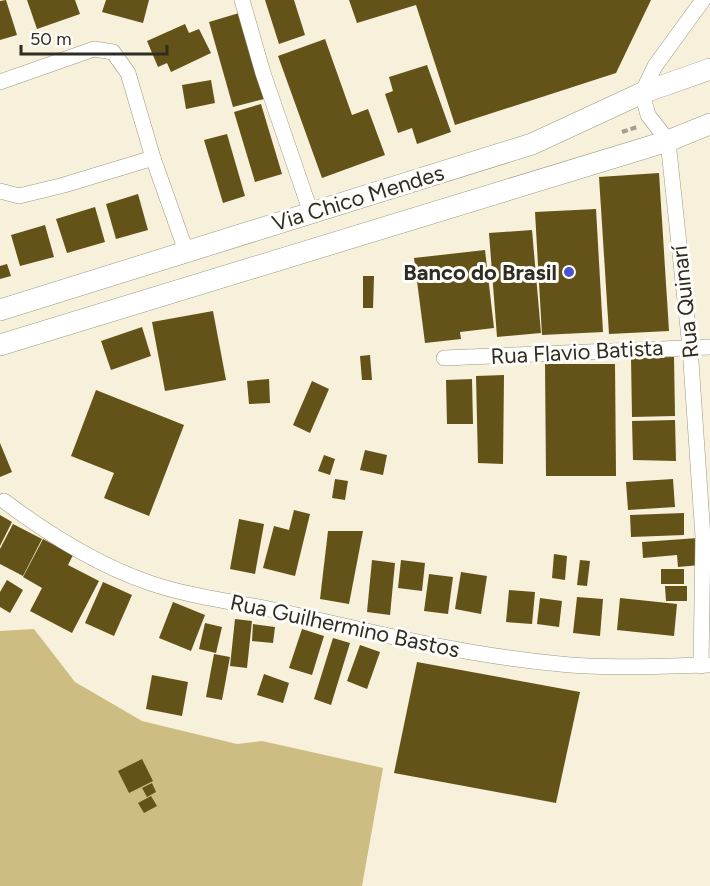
<svg xmlns="http://www.w3.org/2000/svg" width="710" height="886" font-family="Figtree,sans-serif">
	<rect width="100%" height="100%" fill="#f7f0da"/>
	<path fill="#cebd83" d="M34 629 75 682 142 721 237 744 262 741 383 768 362 886H0V631Z"/>
	<g fill="#645318">
		<path d="M6 0 17 35 0 40V1Z"/>
		<path d="M27 0H75L80 14 37 29Z"/>
		<path d="M106 0H149L143 23 102 12Z"/>
		<path d="M265 0H294L305 35 279 44Z"/>
		<path d="M349 0H651L616 73 455 125 416 5 357 23Z"/>
		<path d="M239 13 264 99 233 107 209 22Z"/>
		<path d="M185 24 189 33 199 29 211 53 171 72 167 63 158 67 147 41Z"/>
		<path d="M325 39 352 115 368 109 385 155 322 178 278 56Z"/>
		<path d="M427 65 451 132 417 144 412 128 398 133 385 94 393 91 389 77Z"/>
		<path d="M211 80 215 103 186 109 182 85Z"/>
		<path d="M261 104 282 174 255 182 234 112Z"/>
		<path d="M227 134 245 196 223 203 204 140Z"/>
		<path d="M659 173 669 331 609 334 599 177Z"/>
		<path d="M138 194 148 230 116 239 106 204Z"/>
		<path d="M95 207 105 242 67 253 56 219Z"/>
		<path d="M596 209 603 332 542 335 535 212Z"/>
		<path d="M45 225 54 257 20 266 11 235Z"/>
		<path d="M532 230 541 333 497 337 489 233Z"/>
		<path d="M485 250 494 328 460 332 461 339 425 343 414 258Z"/>
		<path d="M7 264 11 276 0 279V266Z"/>
		<path d="M363 276H374L373 308H363Z"/>
		<path d="M213 311 226 380 165 391 152 322Z"/>
		<path d="M142 327 151 356 111 370 101 341Z"/>
		<path d="M370 355 372 380H362L360 356Z"/>
		<path d="M674 357 675 416 632 417 631 358Z"/>
		<path d="M545 364H615L616 476H546Z"/>
		<path d="M504 375 503 464 478 463 476 376Z"/>
		<path d="M269 379 270 403 249 404 247 381Z"/>
		<path d="M472 379 473 424H447L446 380Z"/>
		<path d="M312 381 329 389 310 433 293 425Z"/>
		<path d="M96 390 184 425 149 516 104 498 114 473 71 456Z"/>
		<path d="M675 420 676 461 633 460 632 421Z"/>
		<path d="M0 443 12 472 0 477Z"/>
		<path d="M365 450 387 455 383 475 360 470Z"/>
		<path d="M324 455 335 459 330 475 318 471Z"/>
		<path d="M335 479 348 481 345 500 332 498Z"/>
		<path d="M673 479 675 507 628 510 626 482Z"/>
		<path d="M294 510 310 514 295 576 263 568 274 526 289 530Z"/>
		<path d="M684 513V535L631 537 630 515Z"/>
		<path d="M0 515 12 522 0 546Z"/>
		<path d="M239 519 264 524 255 574 230 569Z"/>
		<path d="M13 524 42 539 23 576 0 564V549Z"/>
		<path d="M328 531H363L349 604 320 599Z"/>
		<path d="M698 538 700 565 678 567 677 555 643 558 642 542Z"/>
		<path d="M43 539 73 555 68 565 99 581 72 633 30 611 42 588 23 577Z"/>
		<path d="M554 554 567 556 565 580 552 578Z"/>
		<path d="M372 560 395 563 390 615 367 612Z"/>
		<path d="M401 560 425 563 422 591 398 588Z"/>
		<path d="M580 560 590 561 587 586 577 585Z"/>
		<rect x="661" y="569" width="23" height="15"/>
		<path d="M461 572 487 576 481 614 455 609Z"/>
		<path d="M429 574 453 577 448 614 424 611Z"/>
		<path d="M7 580 23 590 10 613 0 607V592Z"/>
		<path d="M103 582 132 595 114 636 85 623Z"/>
		<path d="M665 586H687V601H666Z"/>
		<path d="M509 590 535 592 532 624 506 622Z"/>
		<path d="M577 597 603 599 600 636 573 633Z"/>
		<path d="M540 598 562 601 559 627 537 624Z"/>
		<path d="M620 598 677 604 674 636 617 630Z"/>
		<path d="M173 602 205 615 191 651 159 638Z"/>
		<path d="M235 619 252 621 247 668 230 666Z"/>
		<path d="M205 623 222 627 216 653 199 649Z"/>
		<path d="M253 624 275 627 273 643 252 641Z"/>
		<path d="M302 629 324 636 312 675 289 668Z"/>
		<path d="M333 638 350 643 331 705 314 699Z"/>
		<path d="M360 645 380 652 367 689 347 681Z"/>
		<path d="M214 654 230 657 222 700 206 697Z"/>
		<path d="M417 662 580 692 556 803 394 773Z"/>
		<path d="M264 674 289 683 283 703 257 695Z"/>
		<path d="M152 675 188 682 182 716 146 709Z"/>
		<path d="M142 759 153 781 129 793 118 771Z"/>
		<path d="M152 783 156 792 147 797 142 788Z"/>
		<path d="M151 796 157 806 144 813 138 803Z"/>
	</g>
	<g fill="none" stroke-linecap="round" stroke-linejoin="round">
		<defs>
			<g id="minor">
				<path d="M242 0 263 73 311 213"/>
				<path d="M0 82 94 49 113 52 128 73 153 158 186 251"/>
				<path d="M0 191 19 196 64 185 153 158"/>
				<path d="M444 358 710 347"/>
				<path d="M4 501C48 534 97 565 150 583 197 599 248 603 296 615 383 635 471 656 560 664 609 669 660 666 710 665"/>
				<path d="M701 666 703 537 690 347 668 141 648 115 642 93 655 66 703 0"/>
			</g>
			<g id="secondary">
				<path d="M0 310 532 144 642 93 710 69"/>
				<path d="M0 345 668 141 710 124"/>
			</g>
		</defs>
		<use href="#minor" stroke="#9e9884" stroke-width="16"/>
		<use href="#secondary" stroke="#9e9884" stroke-width="22"/>
		<path stroke="#a39d8d" stroke-width="4" stroke-dasharray="6 3" stroke-linecap="butt" d="M622 132 637 127"/>
		<use href="#minor" stroke="#fff" stroke-width="15"/>
		<use href="#secondary" stroke="#fff" stroke-width="21"/>
	</g>
	<circle fill="#4956cb" stroke="#fffdf9" stroke-width="2" cx="569" cy="272" r="6"/>
	<g text-anchor="middle" dominant-baseline="central" stroke-width="6" stroke-linejoin="round" paint-order="stroke">
		<g font-size="22" fill="#2f2c24" stroke="#fffdf9">
			<text transform="translate(358 198) rotate(-17)">Via Chico Mendes</text>
			<text transform="translate(685 302) rotate(-96)">Rua Quinarí</text>
			<text transform="translate(577 352) rotate(-3)">Rua Flavio Batista</text>
			<text transform="translate(345 626) rotate(12)">Rua Guilhermino Bastos</text>
		</g>
		<g font-size="22" font-weight="bold" fill="#2f2c24" stroke="#fffdf9" text-anchor="end">
			<text x="557" y="272">Banco do Brasil</text>
		</g>
	</g>
	<path d="M21 45v9h146v-9" fill="none" stroke="#2f2c24" stroke-width="3"/>
	<text x="30" y="45" font-size="18" fill="#2f2c24" stroke="#fffdf9" stroke-width="4.5" paint-order="stroke">50 m</text>
</svg>
